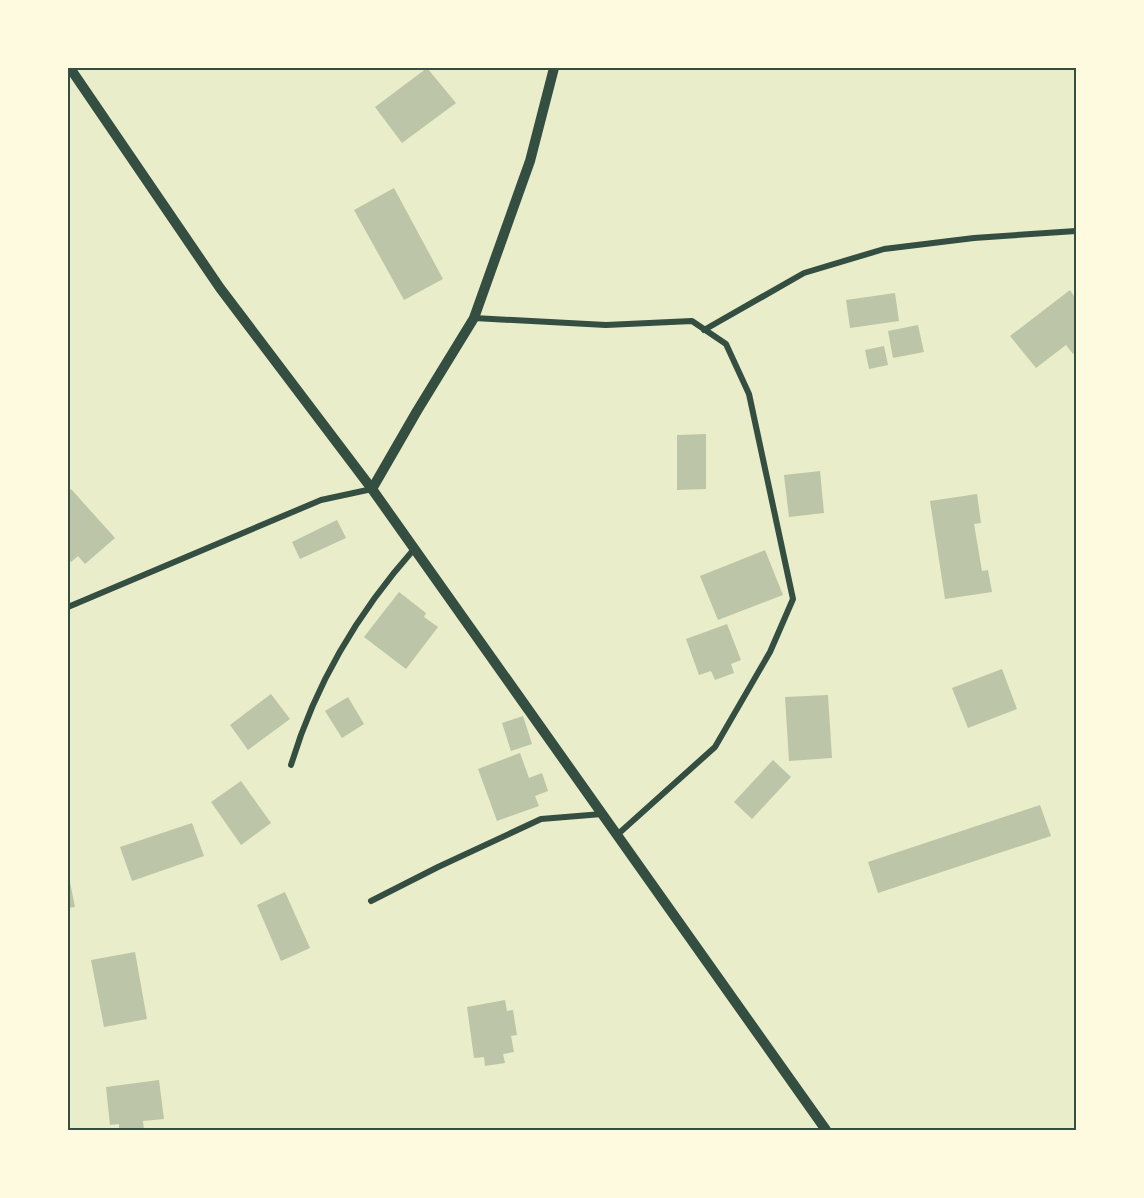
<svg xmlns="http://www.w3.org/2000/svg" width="1144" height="1198" font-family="'DejaVu Sans',sans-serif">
	<rect width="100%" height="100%" fill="#e9edc9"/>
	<g fill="#bcc5a7">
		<path d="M427 68 456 103 402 143 375 107Z"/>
		<path d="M394 188 443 279 404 300 354 210Z"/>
		<path d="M1070 290 1076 299V351L1073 354 1066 345 1036 368 1010 336Z"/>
		<path d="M895 293 899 321 850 328 846 300Z"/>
		<path d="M918 325 924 352 893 358 888 331Z"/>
		<path d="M884 346 888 365 869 369 865 350Z"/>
		<path d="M706 434V489L677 490V435Z"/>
		<path d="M820 471 824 513 789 517 784 475Z"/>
		<path d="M71 489 115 538 85 564 78 556 71 562 68 559V492Z"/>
		<path d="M977 494 981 523 974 524 982 571 988 570 992 592 945 599 930 501Z"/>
		<path d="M337 520 346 538 300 559 292 542Z"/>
		<path d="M765 550 783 595 718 620 700 576Z"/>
		<path d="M399 592 426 613 424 617 438 627 406 669 364 637Z"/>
		<path d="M727 624 741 660 731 664 734 673 715 680 711 671 699 675 686 639Z"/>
		<path d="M1002 669 1017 709 968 728 952 688Z"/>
		<path d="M271 694 290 719 248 750 230 725Z"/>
		<path d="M828 695 832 758 789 761 785 697Z"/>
		<path d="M348 697 364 724 342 738 325 711Z"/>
		<path d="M523 716 532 744 511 751 502 723Z"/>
		<path d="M520 753 529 778 542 773 548 791 535 796 539 806 497 821 478 769Z"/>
		<path d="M773 760 791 777 752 819 734 802Z"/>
		<path d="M241 781 271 823 241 845 211 802Z"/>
		<path d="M1040 805 1051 836 878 893 868 862Z"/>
		<path d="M192 823 204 856 132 881 120 847Z"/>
		<path d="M69 877 75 907 68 908V877Z"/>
		<path d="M285 892 310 948 281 961 257 905Z"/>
		<path d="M135 952 147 1019 104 1027 91 960Z"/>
		<path d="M505 1000 507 1011 513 1010 517 1035 511 1036 514 1052 503 1054 505 1063 485 1066 484 1057 474 1058 467 1007Z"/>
		<path d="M159 1080 164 1119 143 1121 144 1130H119V1124L110 1125 106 1087Z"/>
	</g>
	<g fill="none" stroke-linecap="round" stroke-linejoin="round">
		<g stroke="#344e41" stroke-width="6">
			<path d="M474 318 606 325 692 321 726 344 749 394 793 599 770 652 715 747 617 835"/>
			<path d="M704 330 804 273 884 249 974 238 1076 231"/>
			<path d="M68 607 321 500 372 489"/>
			<path d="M291 765C315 685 359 611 415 548"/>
			<path d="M371 901 438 867 541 819 602 814"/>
		</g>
		<g stroke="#344e41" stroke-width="10">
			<path d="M70 68 220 288 372 489 826 1130"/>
			<path d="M372 489 417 411 474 318 530 161 554 68"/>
		</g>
	</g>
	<rect width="1144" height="1198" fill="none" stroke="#fefae0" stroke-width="138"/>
	<rect x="69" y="69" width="1006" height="1060" fill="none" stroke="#344e41" stroke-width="2"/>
</svg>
